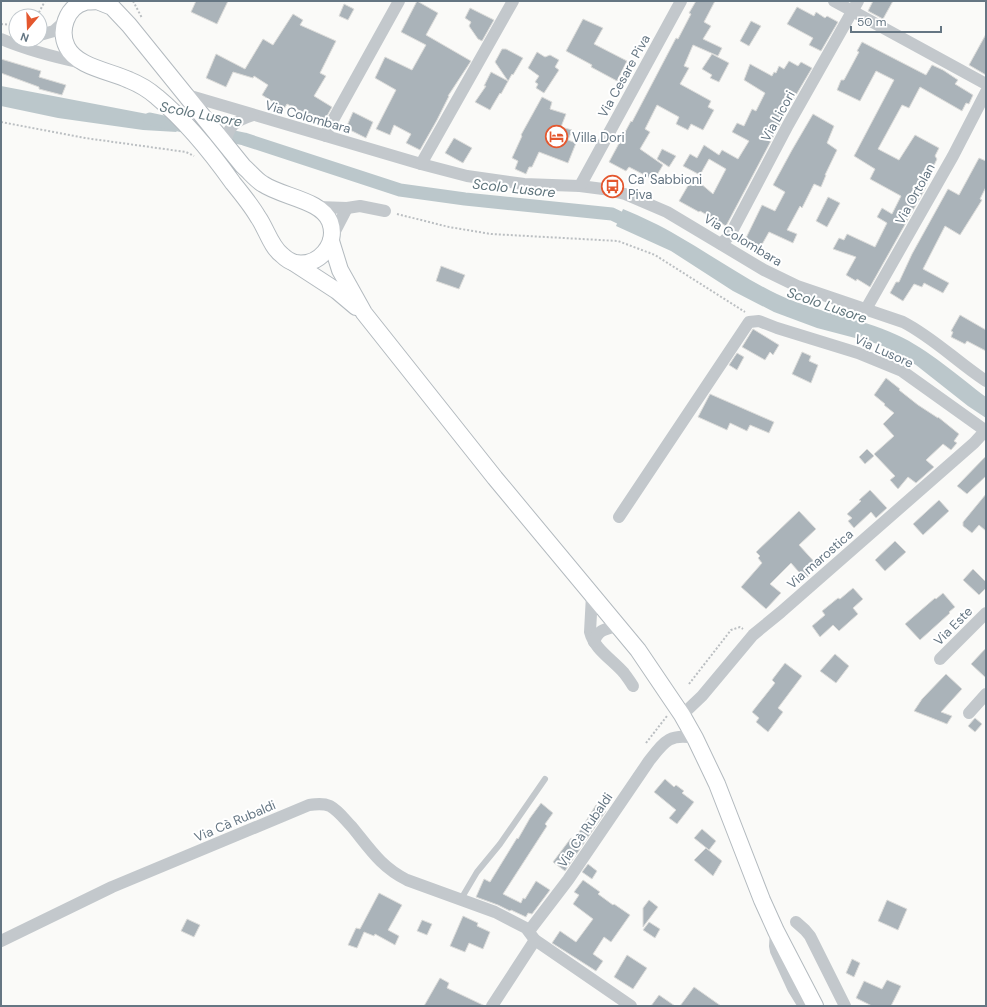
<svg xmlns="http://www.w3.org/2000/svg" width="987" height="1007" font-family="'DM Sans',sans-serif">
	<rect width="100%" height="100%" fill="#fafaf8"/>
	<g fill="#bbc7cb">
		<path d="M1 86 163 117 177 132 143 130 58 118 1 106Z"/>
		<path d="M623 209C642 217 660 225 678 236 711 255 742 277 777 294 815 312 858 317 897 335 928 349 959 377 986 397V418L968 406 916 365 891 350 878 344 817 328 774 312 733 291 671 251 616 226Z"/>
	</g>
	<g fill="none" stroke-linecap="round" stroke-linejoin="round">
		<path stroke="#bbc7cb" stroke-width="13" d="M150 119 244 139 400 190 465 199 612 214 635 225"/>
	</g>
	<g fill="#aab3b9" stroke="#dcdcda">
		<path d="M196 1H228L217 24 191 12Z"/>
		<path d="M417 1 438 13 426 35 471 61 448 96H449L437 120 420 150 406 143 411 134 394 125 390 135 376 129 396 90 375 78 385 57 412 70 426 45 401 32Z"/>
		<path d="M696 1H715L704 22 711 26 703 39 722 48 718 56 693 45 684 66 689 68 680 84 711 101 708 107 714 110 703 130 691 124 688 130 676 124 679 117 657 105 645 129 650 132 640 149 663 165 654 180 629 167 626 171 609 162 631 121 632 122 676 38 678 39 691 14 689 13Z"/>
		<path d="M873 1H893L883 19 868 11Z"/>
		<path d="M344 4 354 9 348 20 339 16Z"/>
		<path d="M797 7 814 16 816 12 825 18 827 16 838 22 821 51 809 45 813 38 787 24Z"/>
		<path d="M470 8 494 20 482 41 478 39 469 26 471 22 465 18Z"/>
		<path d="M293 14 303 20 300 25 336 41 320 73 326 76 314 96 332 107 323 123 287 104 284 109 262 95 268 85 254 76 253 78 233 72 226 87 206 78 216 54 245 69 263 39 273 45Z"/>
		<path d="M583 19 603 28 594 44 627 61 617 81 591 67 592 65 566 51Z"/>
		<path d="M751 21 761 26 749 46 740 41Z"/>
		<path d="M986 34V75L969 65Z"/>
		<path d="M862 42 926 75 932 65 943 70 958 80 955 84 973 95 969 104 966 103 962 111 920 87 909 108 902 105 878 149 899 160 915 135 939 148 935 156 937 159 928 178 929 179 925 189 870 287 857 279 856 281 846 275 856 257 833 249 839 238 844 240 847 234 875 247 887 223 877 217 882 208 892 214 901 196 870 179 875 169 854 156 894 80 876 71 860 101 837 90 841 80H844L859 52 857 51Z"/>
		<path d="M502 49H506L523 58 513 75 512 74 501 94 500 93 490 110 475 102 486 86H484L491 72 508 81 495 62Z"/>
		<path d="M537 52 545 57 550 55 559 60 555 67 559 70 544 93 536 88 538 84 535 82 539 76 528 68Z"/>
		<path d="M712 54 729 63 719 82 710 78 712 75 702 69Z"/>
		<path d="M1 59 41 71 39 77 66 85 62 95 39 89V87L1 73Z"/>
		<path d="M789 61 798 66 801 62 812 68 789 107 726 226 700 211 699 212 679 201 693 177 713 194 726 169 709 159 700 175 683 166 690 154 697 158 704 145 719 155 722 150 738 159 749 141 732 132 737 123 744 126 752 109 756 111 765 93 744 80 750 64 772 76 774 72 776 73 779 66 784 69Z"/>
		<path d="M542 97 552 102 550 109 566 114 561 127 572 130 568 140 576 143 568 163 539 152 532 167H529L526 174 515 169 518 161 512 158 522 136 521 135Z"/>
		<path d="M353 112 373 122 366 138 346 128Z"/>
		<path d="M813 114 834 126 827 143 837 150 825 175H826L821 187 814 184 802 208 800 206 787 230 797 234 793 243 769 232 760 248 745 240 762 205 775 211 785 192 773 185 792 150Z"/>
		<path d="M454 138 472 148 463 163 445 153Z"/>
		<path d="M662 149 676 156 669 167 657 159Z"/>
		<path d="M979 158 986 161V187L980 199 982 200 960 235 945 226 923 269 949 283 943 293 924 283 922 287 914 284 903 301 890 293 896 282H899L912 254 948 189 959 195Z"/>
		<path d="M828 197 840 203 827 227 816 221Z"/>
		<path d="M441 266 465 275 459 289 436 281Z"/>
		<path d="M960 315 986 330V351L967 341 965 344 951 337 953 332 951 331Z"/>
		<path d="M753 329 779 345 773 355 770 352 765 360 742 347Z"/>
		<path d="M802 352 811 356 809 361 818 365 811 383 792 374Z"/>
		<path d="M737 353 744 357 737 370 729 365Z"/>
		<path d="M886 378 900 389 899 390 918 405 938 418V417L959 434 954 441 957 443 951 450 943 444 926 460 934 467 916 483 908 477 898 489 890 480 895 476 874 454 894 436 883 424 894 413 884 405 885 404 874 395Z"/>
		<path d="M710 394 774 422 769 433 750 425 747 431 730 423 727 430 698 417Z"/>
		<path d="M867 449 874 456 865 464 859 457Z"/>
		<path d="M986 456V476L967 494 957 486Z"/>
		<path d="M870 490 887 508 876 518 871 512 854 528 848 521 852 518 847 514 861 501 859 500Z"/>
		<path d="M986 494V531L979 525 972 533 963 526V522Z"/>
		<path d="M939 500 949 511 923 535 913 524Z"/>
		<path d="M799 511 816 529 799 545 819 567 805 579 791 563 770 584 781 593 766 609 741 587 762 563 758 558 760 556 756 552Z"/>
		<path d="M895 541 906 552 885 571 875 560Z"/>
		<path d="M973 569 986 582V588L979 595 963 580Z"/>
		<path d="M853 588 863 599 853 608 858 614 839 631 833 625 820 637 812 626 825 615 822 611 838 598 840 599Z"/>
		<path d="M943 593 955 607 949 612 950 613 920 640 905 624 935 598 936 599Z"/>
		<path d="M986 648V678L971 664Z"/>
		<path d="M835 654 849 666 836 683 820 671Z"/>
		<path d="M785 663 802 676 778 708 783 712 768 732 756 722 759 718 752 712 775 683 772 680Z"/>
		<path d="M946 674 962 689 941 712 952 716 947 724 914 711 922 699Z"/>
		<path d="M975 718 982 724 975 732 968 726Z"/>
		<path d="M665 779 674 787 676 785 684 791 682 793 694 802 677 824 669 818 676 810 654 792Z"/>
		<path d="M541 803 553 813 545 824 547 826 503 894 521 903 523 898 525 899 536 881 550 890 532 914 528 913 526 917 511 910 510 911 498 905 476 897 484 879 490 882 517 838 518 839 530 818Z"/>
		<path d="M596 805 606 811 565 871 553 862 571 838 574 840Z"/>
		<path d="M702 829 716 841 709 850 694 838Z"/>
		<path d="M706 848 722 861 713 876 694 860Z"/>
		<path d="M588 864 597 871 592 879 582 872Z"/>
		<path d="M583 880 600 892 598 894 613 905 614 904 630 915 611 942 604 937 593 954 603 961 596 971 552 943 560 931 576 942 593 919 573 904 579 895 574 892Z"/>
		<path d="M379 893 402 905 388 930 399 936 395 945 375 934 374 936 364 932 357 948 348 945 356 928 360 929Z"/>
		<path d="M649 900 658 907 643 927V908Z"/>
		<path d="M887 900 907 909 898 930 878 921Z"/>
		<path d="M463 916 478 923 477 926 490 932 483 949 469 943 465 952 450 946Z"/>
		<path d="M187 919 200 925 194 937 181 931Z"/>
		<path d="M422 920 432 924 427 935 417 931Z"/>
		<path d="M649 922 660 929 655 938 643 930Z"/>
		<path d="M627 955 647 968 633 989 614 977Z"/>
		<path d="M852 959 860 963 854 977 846 973Z"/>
		<path d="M440 978 449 983 447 988 485 1006H424Z"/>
		<path d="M887 980 901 986 891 1006H872L856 998 864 981 882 989Z"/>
		<path d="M694 987 721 1006H680Z"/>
		<path d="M659 995 675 1006H651Z"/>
	</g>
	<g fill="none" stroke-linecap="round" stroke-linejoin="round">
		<defs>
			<g id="secondary">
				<path d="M97 1 112 7 129 25 243 166C250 172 256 180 263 184 282 197 322 200 330 222 338 244 319 267 295 263 291 262 285 258 282 255 271 247 266 228 258 217 251 205 242 194 233 183 211 152 187 122 157 97 149 90 139 84 129 80 110 71 77 67 67 47 59 31 66 7 85 2 88 1 93 2 97 1Z"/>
				<path d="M331 241 340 270 364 313 495 478 638 650 682 715 695 738 717 784 762 900 776 931 815 1006"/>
				<path d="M294 263 337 291 356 307"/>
			</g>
		</defs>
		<use href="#secondary" stroke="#b3babf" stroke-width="18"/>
		<g stroke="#bbbfc2" stroke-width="2" stroke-dasharray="2 2" stroke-linecap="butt">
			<path d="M133 1 142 18"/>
			<path d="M37 16 45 1"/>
			<path d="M1 24 16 25"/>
			<path d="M1 122 85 138 186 152 194 156"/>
			<path d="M397 214 449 227 491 234 618 241 655 255 745 312"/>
			<path d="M689 684 731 630 740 627 743 629"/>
			<path d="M646 743 667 716"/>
		</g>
		<path stroke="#c3c8cc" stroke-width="6" d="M461 899 477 872 500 844 545 779"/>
		<g stroke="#c3c8cc" stroke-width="12">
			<path d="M834 1 986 84"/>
			<path d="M40 35 54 31 65 21"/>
			<path d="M1 39C27 50 54 57 82 63"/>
			<path d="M187 95 421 164 467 176 524 184 580 186 603 189 625 194 667 212 764 270 797 286 903 322C934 338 957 362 986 381"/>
			<path d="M326 136 328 129 399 1"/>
			<path d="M226 145C226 126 237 120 253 115"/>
			<path d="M421 164 513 1"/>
			<path d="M580 186 681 1"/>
			<path d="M318 207 347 208 360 206 385 211"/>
			<path d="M333 235 347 208"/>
			<path d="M721 244 730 235 788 125 858 1"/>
			<path d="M866 309 953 156 986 92"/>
			<path d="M619 517 749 322 759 321 777 328 858 353 902 371 986 431"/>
			<path d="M592 595 590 632C594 649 613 660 624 673 627 677 630 681 633 686"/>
			<path d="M594 642C598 629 606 629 618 626"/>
			<path d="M940 659 986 613"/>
			<path d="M969 713 986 694"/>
			<path d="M682 715 702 696 753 635 781 612 974 443 985 431"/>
			<path d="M796 922 805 930 810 936 845 1006"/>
			<path d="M529 931 568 880 649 761C664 742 669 733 695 738"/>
			<path d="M776 931 775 946 776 951 793 988 804 1006"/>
			<path d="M1 941 112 887 309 805C316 804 323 803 330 806 339 811 345 820 352 827 370 849 381 867 407 880L495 912 526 928 535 940 631 1006"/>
			<path d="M492 1006 535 940"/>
		</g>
		<use href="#secondary" stroke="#fff" stroke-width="16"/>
	</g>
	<defs>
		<symbol id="hotel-ring" viewBox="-11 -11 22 22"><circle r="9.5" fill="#fff" stroke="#e4572e" stroke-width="1.5"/><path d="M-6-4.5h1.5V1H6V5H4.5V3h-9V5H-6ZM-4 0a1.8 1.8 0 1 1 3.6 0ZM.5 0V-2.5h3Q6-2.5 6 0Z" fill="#e4572e"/></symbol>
		<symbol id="bus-ring" viewBox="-11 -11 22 22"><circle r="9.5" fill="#fff" stroke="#e4572e" stroke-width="1.5"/><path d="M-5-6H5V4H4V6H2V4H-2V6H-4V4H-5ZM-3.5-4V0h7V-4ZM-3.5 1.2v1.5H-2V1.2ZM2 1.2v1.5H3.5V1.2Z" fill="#e4572e"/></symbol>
	</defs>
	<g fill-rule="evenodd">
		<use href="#hotel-ring" x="544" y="124" width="25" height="25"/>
		<use href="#bus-ring" x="600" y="174" width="25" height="25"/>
	</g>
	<g text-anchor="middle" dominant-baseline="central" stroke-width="4" stroke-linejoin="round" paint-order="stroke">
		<g font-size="13" fill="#657683" stroke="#fff">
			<text transform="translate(624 76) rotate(-61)">Via Cesare Piva</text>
			<text transform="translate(778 116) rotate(-61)">Via Licori</text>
			<text transform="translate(308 117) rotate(16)">Via Colombara</text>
			<text transform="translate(915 194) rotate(-61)">Via Ortolan</text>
			<text transform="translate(743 240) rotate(31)">Via Colombara</text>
			<text transform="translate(884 351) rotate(24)">Via Lusore</text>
			<text transform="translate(820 559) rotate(-41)">Via marostica</text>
			<text transform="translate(953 626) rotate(-45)">Via Este</text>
			<text transform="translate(235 821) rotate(-23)">Via Cà Rubaldi</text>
			<text transform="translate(585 830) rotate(-56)">Via Cà Rubaldi</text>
		</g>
		<g font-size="13" fill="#657683" stroke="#fff" text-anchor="start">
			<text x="572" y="137">Villa Dori</text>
			<text x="628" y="179">Ca' Sabbioni<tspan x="628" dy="15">Piva</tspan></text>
		</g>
		<g font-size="14" font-style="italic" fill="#60757c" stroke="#fff">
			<text transform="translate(201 114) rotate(11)">Scolo Lusore</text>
			<text transform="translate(514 188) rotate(6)">Scolo Lusore</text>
			<text transform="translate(827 305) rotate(19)">Scolo Lusore</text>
		</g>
	</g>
	<rect width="987" height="1007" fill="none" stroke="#657683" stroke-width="4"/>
	<g transform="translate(28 28) rotate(199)"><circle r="19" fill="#ffffff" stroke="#c1c8cd"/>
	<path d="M0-3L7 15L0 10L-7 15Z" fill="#e4572e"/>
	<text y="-6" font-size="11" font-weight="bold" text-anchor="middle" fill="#657683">N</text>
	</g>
	<path d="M851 26v6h90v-6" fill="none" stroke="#657683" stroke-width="2"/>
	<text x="857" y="26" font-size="12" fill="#657683" stroke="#ffffff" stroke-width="3" paint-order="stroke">50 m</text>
</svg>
